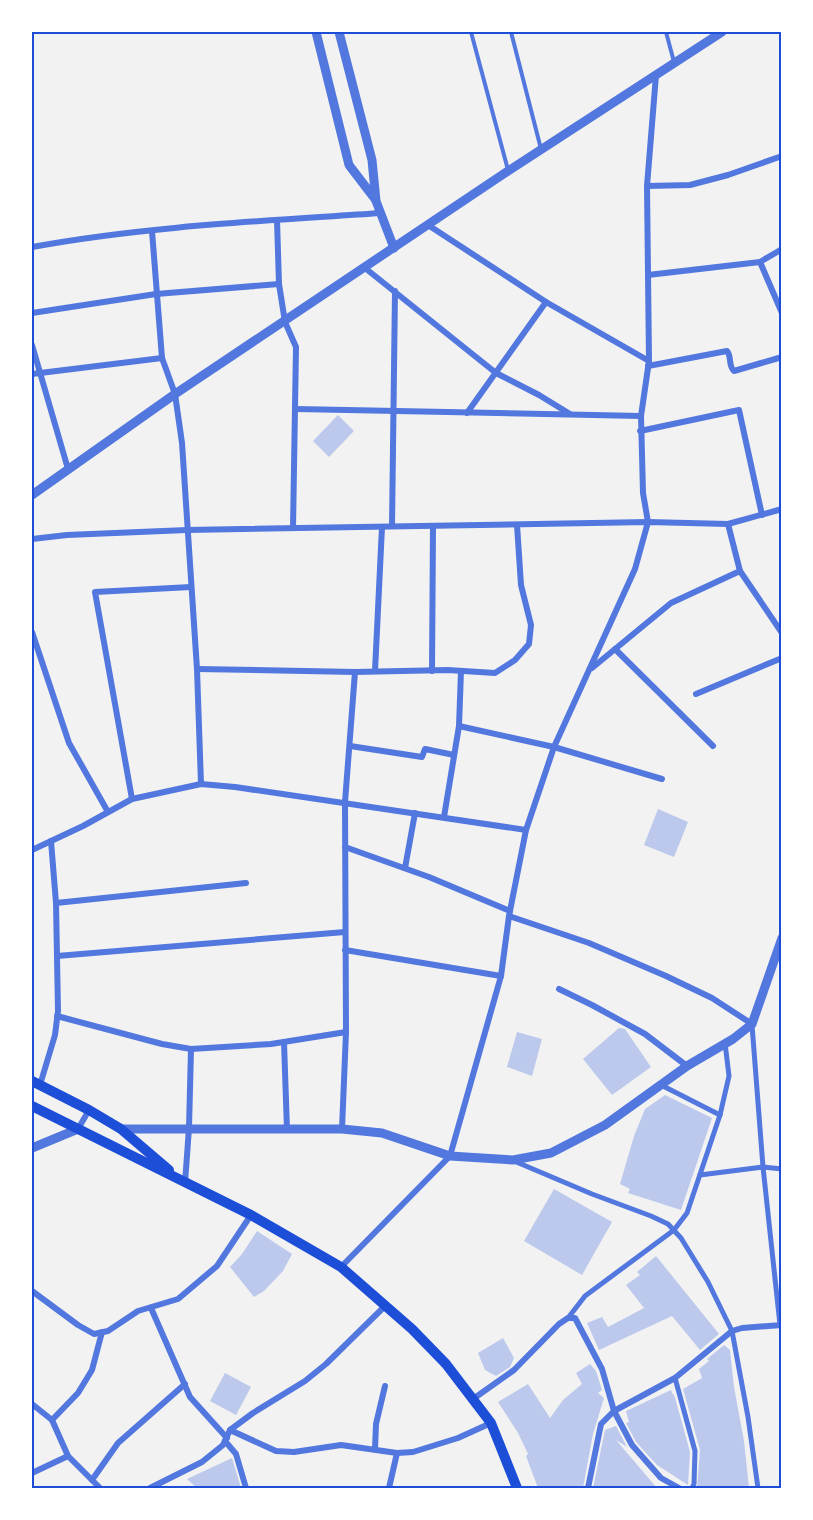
<svg xmlns="http://www.w3.org/2000/svg" width="813" height="1520" font-family="'Open Sans',sans-serif">
	<rect width="100%" height="100%" fill="#f2f2f2"/>
	<g fill="#bdc9ec">
		<path d="M338 415 354 431 329 457 313 441Z"/>
		<path d="M658 809 688 822 674 857 644 845Z"/>
		<path d="M619 1028 625 1029 651 1067 612 1095 583 1059Z"/>
		<path d="M517 1032 542 1039 532 1076 507 1067Z"/>
		<path d="M665 1095 712 1118 681 1210 628 1193 630 1189 620 1184 634 1136 645 1109Z"/>
		<path d="M554 1189 612 1222 582 1275 524 1241Z"/>
		<path d="M257 1231 292 1254 283 1271 264 1291 254 1297 230 1267 242 1254Z"/>
		<path d="M656 1256 719 1334 700 1350 672 1316 599 1350 587 1323 602 1317 608 1327 644 1308 626 1285 640 1275 637 1272Z"/>
		<path d="M503 1338 514 1358 510 1367 496 1376 485 1370 478 1353Z"/>
		<path d="M724 1345 730 1350 734 1387 744 1441 749 1488H697L700 1450 683 1389 702 1378 699 1369 709 1361 707 1359Z"/>
		<path d="M590 1364 596 1371 602 1390 598 1393 604 1398 593 1434 583 1488H538L526 1456 528 1454 518 1433 498 1402 528 1384 550 1418 563 1400 582 1384 576 1373Z"/>
		<path d="M225 1373 251 1387 236 1415 210 1401Z"/>
		<path d="M671 1390 673 1395 674 1394 690 1452 688 1485 657 1465 636 1442 626 1423 629 1422 626 1411Z"/>
		<path d="M616 1426 627 1447 616 1440 657 1488H593L605 1430Z"/>
		<path d="M232 1458 241 1488H197L187 1479Z"/>
	</g>
	<g fill="none" stroke-linecap="round" stroke-linejoin="round">
		<g stroke="#5277de" stroke-width="4">
			<path d="M471 32 508 170"/>
			<path d="M511 32 541 149"/>
			<path d="M666 32 674 62"/>
		</g>
		<g stroke="#5277de" stroke-width="5">
			<path d="M752 1025 763 1167 780 1325"/>
			<path d="M661 1085 720 1115"/>
			<path d="M514 1161 592 1194 651 1216 668 1224 681 1238 708 1282 732 1331 748 1417 758 1488"/>
			<path d="M700 1175 763 1167 782 1169"/>
			<path d="M568 1318 585 1296 674 1230 687 1213 720 1115 729 1076 725 1043"/>
			<path d="M675 1378 695 1451 694 1484 692 1488"/>
		</g>
		<g stroke="#5277de" stroke-width="6">
			<path d="M647 186 690 185 728 175 782 156"/>
			<path d="M277 220 279 284 285 322 296 347 293 528"/>
			<path d="M428 225 546 302 649 361"/>
			<path d="M152 231 162 358 175 394 182 443 197 669 201 784"/>
			<path d="M32 247C146 226 265 221 381 213"/>
			<path d="M760 262 782 313"/>
			<path d="M365 268 496 373 539 395 570 414"/>
			<path d="M648 275 760 262 782 249"/>
			<path d="M32 313 156 294 279 284"/>
			<path d="M32 345 68 469"/>
			<path d="M648 366 727 351C732 357 728 366 734 371L782 357"/>
			<path d="M32 374 162 358"/>
			<path d="M296 409 641 416"/>
			<path d="M467 413 546 302"/>
			<path d="M640 431 739 410 762 515"/>
			<path d="M728 524 740 571 782 633"/>
			<path d="M392 526 395 291"/>
			<path d="M32 539 67 535 187 530 648 522 728 524 782 509"/>
			<path d="M32 632 69 743 108 812"/>
			<path d="M615 649 713 746"/>
			<path d="M592 668 671 603 740 571"/>
			<path d="M197 669 355 672 448 670 495 673 515 660 529 644 531 625 521 585 517 525"/>
			<path d="M375 671 382 527"/>
			<path d="M432 671 433 526"/>
			<path d="M696 694 782 658"/>
			<path d="M459 726 554 747 662 779"/>
			<path d="M350 746 422 757 425 749 454 755"/>
			<path d="M132 799 95 592 191 587"/>
			<path d="M444 817 459 726 461 671"/>
			<path d="M345 847 429 877 510 911"/>
			<path d="M32 850 83 826 132 799 201 784 235 787 526 830"/>
			<path d="M405 868 415 813"/>
			<path d="M56 903 246 883"/>
			<path d="M509 916 589 943 666 976 712 998 752 1024"/>
			<path d="M345 950 501 976"/>
			<path d="M57 956 345 932"/>
			<path d="M559 989 592 1005 645 1034 687 1066"/>
			<path d="M57 1016 162 1044 191 1049 271 1044 346 1032"/>
			<path d="M284 1042 287 1130"/>
			<path d="M40 1085 55 1035 58 1011 56 903 51 841"/>
			<path d="M78 1129 89 1110"/>
			<path d="M342 1129 346 1032 345 802 355 672"/>
			<path d="M185 1183 189 1128 191 1049"/>
			<path d="M341 1267 450 1156 501 976 509 916 526 830 554 747 635 569 648 522 643 493 641 416 649 361 647 186 656 75"/>
			<path d="M32 1291 78 1325 94 1334 108 1331 138 1311 178 1299 217 1266 251 1215"/>
			<path d="M151 1308 190 1397 227 1438"/>
			<path d="M473 1399 514 1370 559 1324 568 1318H575L602 1369 614 1411 632 1445 661 1478 679 1488"/>
			<path d="M32 1404 52 1420 68 1456 100 1488"/>
			<path d="M52 1420 78 1393 92 1370 102 1332"/>
			<path d="M230 1430 276 1451 294 1452 341 1445 397 1453 413 1452 458 1438 491 1423"/>
			<path d="M225 1441 236 1454 246 1488"/>
			<path d="M375 1449 376 1424 385 1386"/>
			<path d="M32 1473 68 1456"/>
			<path d="M92 1480 118 1443 185 1384"/>
			<path d="M150 1488 202 1462 223 1445 230 1430 253 1413 305 1381 326 1364 385 1306"/>
			<path d="M389 1488 397 1453"/>
			<path d="M588 1488 601 1424 614 1411 675 1378 732 1331 742 1328 782 1325"/>
		</g>
		<g stroke="#5277de" stroke-width="9">
			<path d="M316 32 349 165 375 199"/>
			<path d="M339 32 372 160 376 201 394 248"/>
			<path d="M32 495 175 394 508 171 722 32"/>
			<path d="M121 1129H342L382 1133 450 1156 513 1160 551 1153 605 1125 687 1066 733 1039 752 1024 782 938"/>
			<path d="M32 1148 78 1129"/>
		</g>
		<g stroke="#1d4ed8" stroke-width="10">
			<path d="M32 1081 89 1110 121 1129 169 1170"/>
			<path d="M32 1106 251 1215 341 1267 412 1329 446 1364 491 1423 517 1488"/>
		</g>
	</g>
	<rect width="813" height="1520" fill="none" stroke="#ffffff" stroke-width="66"/>
	<rect x="33" y="33" width="747" height="1454" fill="none" stroke="#1d4ed8" stroke-width="2"/>
</svg>
